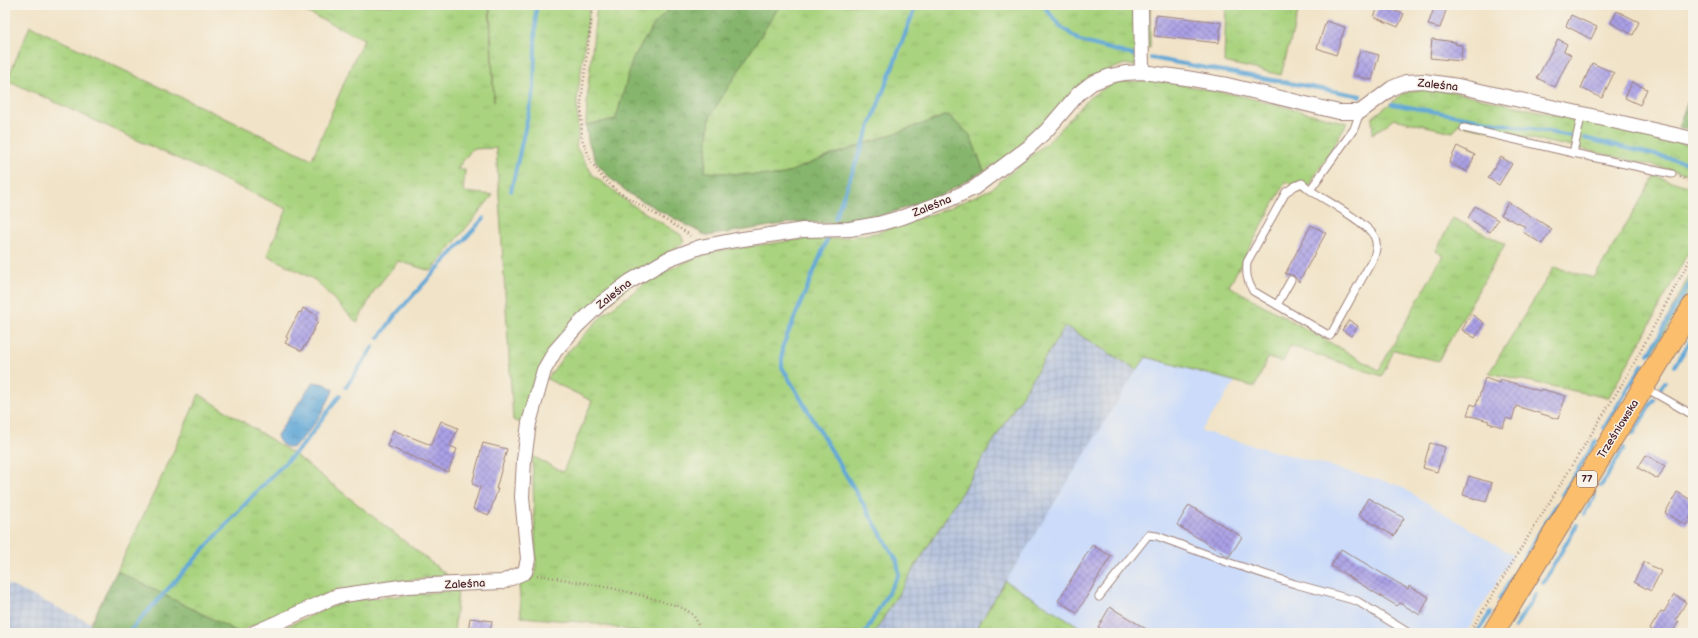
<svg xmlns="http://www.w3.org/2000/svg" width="1698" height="638" font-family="'Balsamiq Sans',sans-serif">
	<defs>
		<pattern id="industrial-grid" width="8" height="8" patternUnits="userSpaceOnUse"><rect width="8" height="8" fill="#b7c5de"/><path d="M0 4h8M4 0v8" fill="none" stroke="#9fa9bf"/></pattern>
		<pattern id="grass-tufts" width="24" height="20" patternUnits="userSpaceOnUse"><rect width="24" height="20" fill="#a9d37e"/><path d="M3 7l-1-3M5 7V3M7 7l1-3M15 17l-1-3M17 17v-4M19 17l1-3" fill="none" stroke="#93b56d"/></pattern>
		<pattern id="forest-crowns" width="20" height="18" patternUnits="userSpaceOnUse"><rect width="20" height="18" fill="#86b56d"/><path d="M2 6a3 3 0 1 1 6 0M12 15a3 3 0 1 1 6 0" fill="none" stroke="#70935a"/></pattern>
		<pattern id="water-ripples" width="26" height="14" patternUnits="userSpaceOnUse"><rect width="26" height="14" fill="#61a7d7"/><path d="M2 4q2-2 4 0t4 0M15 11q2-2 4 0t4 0" fill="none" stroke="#5287af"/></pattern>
		<pattern id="building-cross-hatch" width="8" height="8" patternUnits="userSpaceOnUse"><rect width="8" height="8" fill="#aaa0e6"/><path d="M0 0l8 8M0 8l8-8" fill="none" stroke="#8c82bb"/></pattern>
	</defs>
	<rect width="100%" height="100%" fill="#f7f3e8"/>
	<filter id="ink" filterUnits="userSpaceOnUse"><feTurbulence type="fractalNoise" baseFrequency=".025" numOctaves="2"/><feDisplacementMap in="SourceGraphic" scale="8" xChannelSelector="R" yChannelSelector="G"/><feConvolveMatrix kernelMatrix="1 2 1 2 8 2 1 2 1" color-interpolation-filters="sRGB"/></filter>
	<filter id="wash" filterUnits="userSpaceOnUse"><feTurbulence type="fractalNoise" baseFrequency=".012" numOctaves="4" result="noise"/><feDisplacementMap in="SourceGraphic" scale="16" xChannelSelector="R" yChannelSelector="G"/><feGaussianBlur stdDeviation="0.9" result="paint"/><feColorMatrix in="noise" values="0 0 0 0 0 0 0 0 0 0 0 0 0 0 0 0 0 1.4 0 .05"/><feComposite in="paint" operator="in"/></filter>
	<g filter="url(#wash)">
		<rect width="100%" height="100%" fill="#f1e3c7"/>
		<path fill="#cbdbf9" d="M1145 357 1235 382 1201 431 1398 485 1513 555 1466 633H1090L1005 581Z"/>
		<g fill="url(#industrial-grid)">
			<path d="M1065 326 1137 370 974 633H873Z"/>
			<path d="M5 583 91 623 86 633H5Z"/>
		</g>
		<g fill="url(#grass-tufts)" stroke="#7a7954">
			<path d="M291 5H489L494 102 490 5H590L577 100 578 136 576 147 593 175 631 204 681 235 684 242 679 246 666 253 542 364 531 389 525 421 520 423 513 420 496 148 472 149 457 169 465 170 463 192 493 195 431 271 398 261 374 291 357 323 315 280 267 255 287 209 7 80 30 26 312 159 352 64 364 39Z"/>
			<path d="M597 5H674L656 22 633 58 616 119 586 125 588 87Z"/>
			<path d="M780 5H1137L1136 64 1134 66 1125 64 1108 70 1004 160 984 171 970 135 948 115 821 159 779 176 705 172 710 116Z"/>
			<path d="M1145 5H1150V48L1145 47Z"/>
			<path d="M1226 5H1300L1281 75 1224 62Z"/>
			<path d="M1157 80 1242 96 1347 123 1305 193 1286 181 1229 286 1379 370 1443 255 1436 251 1453 218 1505 244 1438 361 1394 350 1382 376 1290 346 1283 362 1268 358 1255 387 1146 357 1137 370 1065 326 874 633H643L591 623 521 617 519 585 535 575 536 566 532 456 563 472 592 401 547 379 564 356 604 314 656 275 709 252 811 238 827 240 876 233 944 210 991 189 1048 142 1090 97 1113 83Z"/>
			<path d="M1425 88 1454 92 1693 146V175L1582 149 1458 124 1453 132 1394 119 1373 134 1372 118 1403 93Z"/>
			<path d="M1655 176 1684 185 1693 189V243L1647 330 1608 398 1489 373 1554 267 1594 278Z"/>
			<path d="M1693 268V284L1653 353 1649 354Z"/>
			<path d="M199 394 294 454 447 575 333 591 238 632 117 571 172 455Z"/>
			<path d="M1005 581 1090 633H974Z"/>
			<path d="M458 590 454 633H271L345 601Z"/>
		</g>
		<g fill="url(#forest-crowns)" stroke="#686a4c">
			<path d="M674 5H780L710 116 705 172 779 176 821 159 948 115 970 135 984 171 938 197 890 213 844 224 796 222 707 236 631 195 610 178 596 162 588 141 586 125 616 119 633 58 656 22Z"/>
			<path d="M1693 88V130L1678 127Z"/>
			<path d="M117 571 238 632 86 633Z"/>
		</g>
		<path fill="url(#water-ripples)" stroke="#566381" d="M313 382 325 384 333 389 332 393C323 413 309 434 292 448 284 447 278 443 277 435Z"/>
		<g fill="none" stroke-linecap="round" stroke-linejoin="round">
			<g stroke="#61a7d7" stroke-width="4">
				<path d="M1043 5 1059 25 1080 41 1136 56"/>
				<path d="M1151 58 1361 96"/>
				<path d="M1392 104 1571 136"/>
				<path d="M1584 138 1693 164"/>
				<path d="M511 191 534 89 536 5"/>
				<path d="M835 218 916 5"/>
				<path d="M827 240 782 348V367L897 561 899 574 865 633"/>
				<path d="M379 338 396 314 484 218"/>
				<path d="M1649 354 1693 277"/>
				<path d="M1675 366 1693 336"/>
				<path d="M346 387 373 347"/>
				<path d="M1661 388 1665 382"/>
				<path d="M1604 428 1643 364"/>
				<path d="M1633 434 1654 399"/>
				<path d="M1601 486 1624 448"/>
				<path d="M1562 495 1596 441"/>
				<path d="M1584 514 1595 496"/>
				<path d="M1543 583 1577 525"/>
				<path d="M1499 599 1557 504"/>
				<path d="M1515 627 1536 594"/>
				<path d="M128 633 256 492 303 445 340 395"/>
				<path d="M1477 633 1490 613"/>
			</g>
		</g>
		<g id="blocks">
			<g fill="url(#building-cross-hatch)">
				<path d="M1379 5 1404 14 1398 27 1374 17Z"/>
				<path d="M1435 5H1448L1440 28 1428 25Z"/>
				<path d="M1617 11 1639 22 1633 35 1611 23Z"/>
				<path d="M1156 15 1221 22 1219 43 1154 36Z"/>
				<path d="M1571 15 1597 27 1591 39 1566 26Z"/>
				<path d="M1326 21 1345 27 1336 55 1317 48Z"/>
				<path d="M1432 39 1456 42 1455 44 1462 45 1461 61 1430 58Z"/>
				<path d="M1558 39 1567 44 1564 51 1571 55 1555 87 1537 78Z"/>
				<path d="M1360 50 1379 55 1372 80 1353 75Z"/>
				<path d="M1592 63 1614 73 1602 98 1581 88Z"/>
				<path d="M1632 82 1647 89 1640 105 1625 98Z"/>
				<path d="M1457 146 1475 155 1467 172 1449 163Z"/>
				<path d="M1501 157 1512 164 1499 185 1488 178Z"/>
				<path d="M1508 202 1552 229 1542 244 1523 232 1526 227 1501 215Z"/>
				<path d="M1475 206 1498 220 1490 232 1468 218Z"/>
				<path d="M1311 225 1326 233 1299 282 1293 275 1285 274Z"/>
				<path d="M303 308 318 315 316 320 318 321 305 347 304 346 302 351 285 343 288 338 286 337 290 329 299 312 301 313Z"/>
				<path d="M1471 314 1484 323 1475 338 1462 330Z"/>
				<path d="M1349 320 1358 326 1351 336 1342 330Z"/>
				<path d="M1485 378 1499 383 1500 379 1540 391 1541 389 1566 396 1558 419 1516 406 1512 420 1506 418 1503 427 1488 423 1489 421 1467 415 1471 404 1476 406Z"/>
				<path d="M441 421 458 428 450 446 457 449 448 472 387 446 393 430 431 445Z"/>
				<path d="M483 443 507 449 496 489H498L489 515 473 509 480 487 472 484Z"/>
				<path d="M1430 443 1445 447 1437 472 1423 468Z"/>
				<path d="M1646 455 1665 466 1658 479 1638 468Z"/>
				<path d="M1469 476 1492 483 1486 502 1463 495Z"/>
				<path d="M1677 492 1693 501V513L1686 525 1665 513Z"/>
				<path d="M1368 498 1404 518 1394 536 1358 515Z"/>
				<path d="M1189 505 1242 537 1229 557 1177 525Z"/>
				<path d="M1092 545 1111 556 1077 613 1058 601Z"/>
				<path d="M1341 549 1408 589 1409 586 1429 597 1420 615 1400 603 1397 606 1331 566Z"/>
				<path d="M1644 562 1661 571 1651 591 1634 582Z"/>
				<path d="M1674 595 1686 602 1676 620 1679 621 1672 633H1657L1650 629 1661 611 1664 612Z"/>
				<path d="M1110 607 1153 633H1108L1098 627Z"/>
				<path d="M470 618 492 621 490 633H468Z"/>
			</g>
		</g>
	</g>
	<g filter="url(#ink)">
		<use href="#blocks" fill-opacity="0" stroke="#9e8179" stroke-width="1"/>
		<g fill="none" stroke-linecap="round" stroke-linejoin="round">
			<defs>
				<g id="service">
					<path d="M1582 113 1573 153 1672 174"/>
					<path d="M1464 128 1573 153"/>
					<path d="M1310 190 1302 183 1295 186 1286 192 1247 262C1246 274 1247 281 1253 291L1330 336 1374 257C1376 250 1378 243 1374 236 1366 222 1325 200 1310 190L1354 129 1360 112"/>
					<path d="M1277 305 1291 280"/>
					<path d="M1644 387 1693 415"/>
					<path d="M1099 597 1148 535 1157 536 1227 562 1295 584 1357 601 1409 633"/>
				</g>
				<g id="minor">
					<path d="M1141 5 1142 72"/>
					<path d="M254 633 337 596 407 586 502 582 525 572 528 559 522 497 524 460 529 423 544 370 555 351 577 326 600 304 629 282 668 259 700 247 736 240 803 230 850 229 878 224 903 217 946 201 974 188 1029 147 1047 130 1078 94 1092 83 1110 76 1125 73 1142 72 1186 78 1227 85 1339 112H1360L1392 88 1406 82 1423 81 1458 86 1693 139"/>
				</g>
				<path id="primary" d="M1493 633 1693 306"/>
			</defs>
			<use href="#service" stroke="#9e8179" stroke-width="9"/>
			<use href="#minor" stroke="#9e8179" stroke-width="16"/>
			<use href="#primary" stroke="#9e8179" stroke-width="23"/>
			<g stroke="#9e8179" stroke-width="2.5" stroke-dasharray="1 3" stroke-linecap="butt">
				<path d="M593 5 581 103 582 139 592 163 602 177 618 192 686 232 690 236"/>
				<path d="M1680 177 1693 182"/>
				<path d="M537 575C579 582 620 588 661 601 670 604 681 606 689 612 697 617 698 625 700 633"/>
				<path d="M1469 633 1627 376 1693 254"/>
			</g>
			<use href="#service" stroke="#fff" stroke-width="7"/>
			<use href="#minor" stroke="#fff" stroke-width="14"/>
			<use href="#primary" stroke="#fabe6d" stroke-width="21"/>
		</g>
	</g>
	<g text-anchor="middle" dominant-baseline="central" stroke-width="3" stroke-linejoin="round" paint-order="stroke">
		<rect fill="#f7f3e8" stroke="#7e5f64" stroke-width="1" x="1577" y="471" width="20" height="16" rx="3"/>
		<g font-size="10" font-weight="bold" fill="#4a1f2b">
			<text x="1587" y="479">77</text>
		</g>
		<g font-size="11" fill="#4a1f2b" stroke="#f7f3e8">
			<text transform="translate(1438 85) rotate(6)">Zaleśna</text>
			<text transform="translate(932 206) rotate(-22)">Zaleśna</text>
			<text transform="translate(614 294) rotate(-38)">Zaleśna</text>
			<text transform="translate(1618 429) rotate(-58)">Trześniowska</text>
			<text transform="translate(465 584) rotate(-3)">Zaleśna</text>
		</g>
	</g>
	<rect width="1698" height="638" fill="none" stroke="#f7f3e8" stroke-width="20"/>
</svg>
